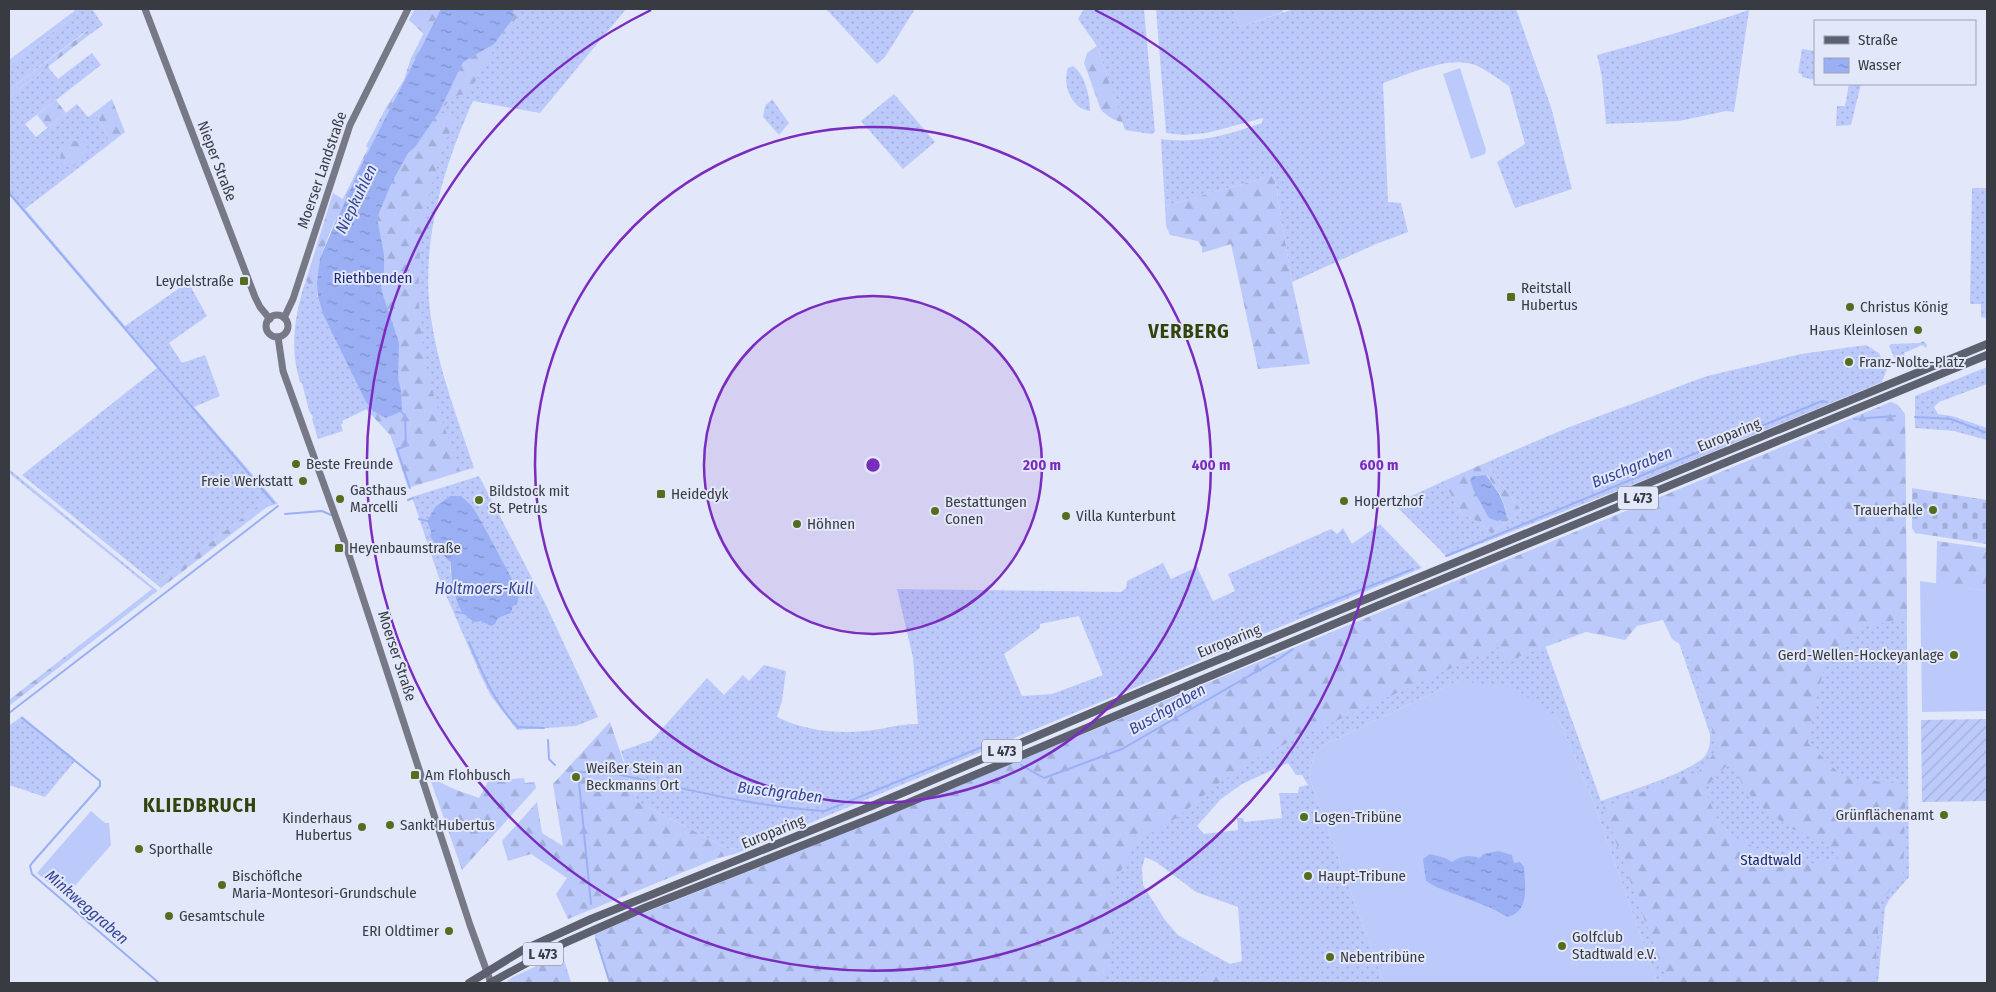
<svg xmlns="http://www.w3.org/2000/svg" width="1996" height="992" font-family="'Fira Sans Condensed',sans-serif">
	<defs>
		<pattern id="grass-dots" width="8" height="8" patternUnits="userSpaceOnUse" patternTransform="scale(1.25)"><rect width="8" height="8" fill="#bbcafb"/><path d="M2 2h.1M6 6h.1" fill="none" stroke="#a2aed8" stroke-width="1.8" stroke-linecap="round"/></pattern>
		<pattern id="forest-firs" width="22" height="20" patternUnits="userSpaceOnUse" patternTransform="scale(1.25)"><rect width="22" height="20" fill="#bbcafb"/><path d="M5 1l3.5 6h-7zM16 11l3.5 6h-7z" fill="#a2aed8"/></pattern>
		<pattern id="cemetery-stones" width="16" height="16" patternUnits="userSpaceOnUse" patternTransform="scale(1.25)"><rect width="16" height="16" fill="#bbcafb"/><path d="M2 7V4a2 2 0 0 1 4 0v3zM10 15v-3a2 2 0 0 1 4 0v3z" fill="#a2aed8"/></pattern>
		<pattern id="garden-furrows" width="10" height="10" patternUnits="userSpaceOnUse" patternTransform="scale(1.25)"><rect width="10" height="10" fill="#bbcafb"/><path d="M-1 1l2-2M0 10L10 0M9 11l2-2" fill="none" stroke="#a2aed8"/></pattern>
		<pattern id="water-ripples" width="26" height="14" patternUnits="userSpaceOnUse" patternTransform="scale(1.25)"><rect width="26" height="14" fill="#9baff5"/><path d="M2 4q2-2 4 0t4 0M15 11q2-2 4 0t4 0" fill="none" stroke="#7f90c8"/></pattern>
	</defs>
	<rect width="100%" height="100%" fill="#e2e8fa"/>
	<g fill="url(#grass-dots)" fill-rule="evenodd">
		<path d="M77 9H92L103 25 89 35 86 31 9 90V66L78 13Z"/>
		<path d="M415 9H626L540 113 473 101C443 168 420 244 431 318 438 369 458 419 474 468L408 486 385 419 369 408 342 421 343 423 341 424 343 431 318 439 312 419 313 417 309 411 302 383 300 382C289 348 295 312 306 280L318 298 315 277 343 199 369 148 367 145 387 106 405 79 411 59 424 32 409 20Z"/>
		<path d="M826 9H915L885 57 877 64Z"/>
		<path d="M1084 9H1144L1155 132 1151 134 1125 130 1097 46 1078 19Z"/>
		<path d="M1156 9H1234L1239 27 1294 9H1516L1551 107 1572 189 1515 208 1497 162 1525 144 1509 86C1498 79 1487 70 1475 65 1450 55 1408 74 1383 83L1388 202 1401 203 1408 232 1376 244 1292 282 1274 175 1165 206 1161 139C1198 144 1227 135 1262 123L1263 118 1207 133 1184 135 1166 133Z"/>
		<path d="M1749 10 1734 112 1726 111 1679 121 1606 124 1602 77 1597 55C1648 41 1699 27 1749 10Z"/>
		<path d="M1802 49 1815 51V80L1802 77V74L1798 73Z"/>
		<path d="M92 53 101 65 25 124 36 137 77 104 88 117 95 112 111 143 25 209 125 326 188 282 207 316 169 343 182 363 205 355 220 396 194 407 278 504 274 505 268 498 156 584 22 475 157 368 9 195V97L48 67 58 79Z"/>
		<path d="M1073 66C1085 74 1090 97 1090 111 1071 109 1062 84 1068 68Z"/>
		<path d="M1849 84H1861L1851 125 1836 126 1837 106H1845Z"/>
		<path d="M894 94 935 142 903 169 861 121Z"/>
		<path d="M772 99 789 123 779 135 763 117 765 106Z"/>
		<path d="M1972 188H1987V318L1981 317V304H1970Z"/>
		<path d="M1924 341 1927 345 1926 348 1922 345 1904 353 1909 367 1902 368 1898 365 1889 346 1891 344 1919 343Z"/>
		<path d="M1866 345 1879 353 1887 369 1882 382 1647 479 1447 557 1394 504 1444 481 1456 505 1463 515 1477 521 1492 534 1521 510 1485 463 1567 428 1707 376 1801 354Z"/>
		<path d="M1987 367V384L1939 402 1934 407 1938 414 1952 416 1987 428V440L1954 431 1915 428V396Z"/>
		<path d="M1891 402 1898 405 1900 414H1905L1909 877 1889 900 1885 908 1878 983H1657L1594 803 1558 717 1458 681 1326 744 1314 755 1309 777 1384 983H609L594 933 775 861ZM1669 614 1710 734C1710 742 1710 749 1705 756 1690 773 1625 792 1601 801L1545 645 1590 626ZM1288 763 1296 775H1302L1308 785 1299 787 1298 793H1279L1282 818 1244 822 1243 818H1237L1238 830 1204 834 1197 826 1221 799 1242 784ZM1145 857 1156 862 1196 892 1238 907 1242 961 1230 964 1178 935 1165 920 1143 885 1142 868Z"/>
		<path d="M9 469 158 591 156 592 152 589 9 473Z"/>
		<path d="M479 476 546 605 598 717 576 726 517 730 491 696 481 676 440 581 412 497ZM450 496H461L472 506 480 519 510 575 519 597 517 605 513 606 511 613 498 618 495 624 481 620 454 585 450 571 451 563 430 537 431 531 427 521 435 507Z"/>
		<path d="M1380 524 1422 568 755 846 728 849 637 801 621 751 652 740 707 678 724 695 743 675 749 681 764 665 786 671 782 701 777 717C803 730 835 734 864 731 882 730 900 723 918 724L913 658 897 589 1121 592 1126 588 1127 581 1163 563 1171 579 1197 567 1213 601 1235 591 1228 574 1331 529 1337 534 1343 528 1352 544ZM1079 616 1103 675 1052 694 1022 696 1004 654 1040 628V624Z"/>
		<path d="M22 716 76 760 45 797 9 785V726Z"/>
	</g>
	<g fill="url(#forest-firs)" fill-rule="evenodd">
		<path d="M77 9 78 13 9 66V60Z"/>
		<path d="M415 9H441L375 138 333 225 320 258 317 298 306 280 333 193 343 199 368 148 366 146 387 106 404 80 411 58 424 34 409 20Z"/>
		<path d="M513 9H523L494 49 468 94 458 95 440 109 463 62 494 44 514 17Z"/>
		<path d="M87 31 89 35 9 97V90Z"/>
		<path d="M1097 46 1123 123C1115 120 1108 117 1102 111 1100 109 1087 70 1084 63L1087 53Z"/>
		<path d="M112 99 125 132 111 143 95 112Z"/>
		<path d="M56 100 66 113 47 128 37 115Z"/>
		<path d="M439 112 456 118C418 200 409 291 429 378 437 410 450 441 460 472L408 488 391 436 366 409 370 407 373 411 401 391C397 373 403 358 399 342 395 325 386 309 382 292 379 281 382 262 382 250 382 240 375 226 377 216 387 177 417 145 439 112Z"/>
		<path d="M74 141 83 142 88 148 87 155 73 167H67L61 162C58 153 66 143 74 141Z"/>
		<path d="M1274 175 1292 282 1310 364 1258 369 1231 244 1202 253V247L1198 241 1170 235 1166 226 1165 206Z"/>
		<path d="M1891 402 1898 405 1905 414 1907 617 1862 628 1828 656 1817 694 1808 743 1844 778 1906 784 1903 873 1881 902 1880 908 1874 983H1668L1603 807 1699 771 1717 750 1706 704 1687 649 1672 639 1663 620 1637 626 1625 640 1586 632 1507 661 1498 647 1267 752 1216 785 1178 817 1139 840 1109 890 1112 925 1111 973 1090 983H610L594 933 775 861ZM1729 763 1755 802 1790 828 1829 844 1838 859 1793 867 1723 831 1704 789Z"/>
		<path d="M1485 463 1521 510 1492 534 1477 521 1463 515 1456 505 1444 481ZM1487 475 1501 496 1506 510 1473 476Z"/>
		<path d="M268 498 274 505 267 507 161 588 156 584Z"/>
		<path d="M1937 541 1987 548V591L1936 584Z"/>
		<path d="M152 589 156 592 9 706V700Z"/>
		<path d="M610 722 637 801 728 849 755 846 735 854 718 858 568 919 556 894 567 878 531 854 508 861 502 841 537 802 542 833 563 846 553 784Z"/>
		<path d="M427 770C438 786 461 791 479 798L488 781 524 778 525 783 535 782 536 788 462 870Z"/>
		<path d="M562 954 571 982 505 983 513 977Z"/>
		<path d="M1205 970 1233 979V983H1198Z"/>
	</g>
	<path fill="url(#cemetery-stones)" d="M1912 488 1987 500V544L1915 533 1912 528Z"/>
	<path fill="url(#garden-furrows)" d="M1987 719V801L1922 802 1921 720Z"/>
	<g fill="#bbcafb">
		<path d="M1234 9H1282L1283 12 1239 27Z"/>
		<path d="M1460 68 1486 150 1485 154 1471 159 1443 74Z"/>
		<path d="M1920 581 1987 591V711L1922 712Z"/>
		<path d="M1458 681 1511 687 1558 717 1594 803 1657 983H1384L1309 777 1314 755 1326 744Z"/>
		<path d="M91 811 105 823H109L111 845 65 897 37 873Z"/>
	</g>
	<g fill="url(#water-ripples)">
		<path d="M441 9H513L514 17 494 44 463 62 439 112 415 147 408 153 391 184 377 218 384 254V277L381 285 382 292 399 343 398 378 401 391 402 411 386 418 373 411 366 402 323 314 318 296 317 283 320 258 359 170Z"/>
		<path d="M1486 475C1496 489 1506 501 1506 518L1497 521 1489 518 1473 489 1470 480 1473 476Z"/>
		<path d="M450 496H461L472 506 480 519 510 575 519 597 517 605 513 606 511 613 498 618 495 624 491 626 481 621 474 622C471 619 467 617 464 614 455 605 450 574 451 563L437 548H433L432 545 435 543 430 537 431 531 427 521 435 507Z"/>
		<path d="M1498 851 1512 855 1514 863 1520 862 1524 867C1525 886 1530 911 1508 917L1489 907 1436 887 1426 881 1423 859 1430 854 1445 858 1452 862C1460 856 1470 854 1479 858L1484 854Z"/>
	</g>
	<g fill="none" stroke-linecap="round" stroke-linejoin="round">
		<g stroke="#9baff5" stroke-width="2">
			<path d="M9 193 274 503"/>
			<path d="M401 411 405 416 406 446 397 449 410 488"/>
			<path d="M1915 417 1951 419 1987 433"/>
			<path d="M1854 419 1895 416"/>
			<path d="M408 500 413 498"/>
			<path d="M285 514 322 511 331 515"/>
			<path d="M419 519 427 521"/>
			<path d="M1446 556 1822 401 1827 402"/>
			<path d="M456 612 463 613"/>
			<path d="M1300 614 1413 569"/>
			<path d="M469 642C482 672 494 703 518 727L544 728"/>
			<path d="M9 713 278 506"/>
			<path d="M22 718 100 781V786L32 863 30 866 32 874 159 983"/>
			<path d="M548 740 549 759 555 765"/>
			<path d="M1021 765 1044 778 1122 749 1280 658 1293 649"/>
			<path d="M567 771 610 774"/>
			<path d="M578 772 591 904"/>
			<path d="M620 775C687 789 756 807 825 811L987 745"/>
			<path d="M596 939 610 983"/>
		</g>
		<g stroke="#777a86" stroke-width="7">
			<path d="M145 9 255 297 260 307 270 319"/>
			<circle cx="277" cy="326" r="11"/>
			<path d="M284 318 293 299 350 125 408 9"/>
			<path d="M278 337 283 371 345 543 470 925 491 983"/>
		</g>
		<g stroke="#5d616f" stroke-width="8">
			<path d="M469 983 523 950 591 919 874 805 1157 685 1987 344"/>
			<path d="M490 983 562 944 644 908 877 816 1377 606 1987 355"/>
		</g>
	</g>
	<circle cx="873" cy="465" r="169" fill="#7b2cbf" fill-opacity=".12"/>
	<g fill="none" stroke="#7b2cbf" stroke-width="2.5">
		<circle cx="873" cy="465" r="169"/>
		<circle cx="873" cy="465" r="338"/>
		<path d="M1095 10A506 506 0 1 1 651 10"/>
	</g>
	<g fill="#546d1f" stroke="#e2e8fa" stroke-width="2">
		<rect x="239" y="276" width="10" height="10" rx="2.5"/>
		<rect x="1506" y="292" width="10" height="10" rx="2.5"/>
		<circle cx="1850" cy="307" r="5"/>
		<circle cx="1918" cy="330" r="5"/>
		<circle cx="1849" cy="362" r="5"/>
		<circle cx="296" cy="464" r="5"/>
		<circle cx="303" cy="481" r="5"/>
		<rect x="656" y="489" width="10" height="10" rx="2.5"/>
		<circle cx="340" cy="499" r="5"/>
		<circle cx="479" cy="500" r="5"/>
		<circle cx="1344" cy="501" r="5"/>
		<circle cx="1933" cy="510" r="5"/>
		<circle cx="935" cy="511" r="5"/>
		<circle cx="1066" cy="516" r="5"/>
		<circle cx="797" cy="524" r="5"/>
		<rect x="334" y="543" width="10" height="10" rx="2.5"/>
		<circle cx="1954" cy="655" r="5"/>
		<rect x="410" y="770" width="10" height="10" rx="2.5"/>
		<circle cx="576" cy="777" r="5"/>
		<circle cx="1944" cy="815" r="5"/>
		<circle cx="1304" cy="817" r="5"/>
		<circle cx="390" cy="825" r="5"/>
		<circle cx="362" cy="827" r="5"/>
		<circle cx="139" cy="849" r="5"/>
		<circle cx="1308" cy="876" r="5"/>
		<circle cx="222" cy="885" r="5"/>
		<circle cx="169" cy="916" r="5"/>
		<circle cx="449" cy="931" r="5"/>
		<circle cx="1562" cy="946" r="5"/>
		<circle cx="1330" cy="957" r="5"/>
	</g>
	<g text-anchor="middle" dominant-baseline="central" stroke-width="4" stroke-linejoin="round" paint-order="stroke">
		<g fill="#e2e8fa" stroke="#6c6f79" stroke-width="1">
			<rect x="1618" y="486.5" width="40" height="23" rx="4"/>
			<rect x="982" y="739.5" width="40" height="23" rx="4"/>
			<rect x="523" y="942.5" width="40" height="23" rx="4"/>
		</g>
		<g font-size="14" font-weight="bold" fill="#393b42">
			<text x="1638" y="498">L 473</text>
			<text x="1002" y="751">L 473</text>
			<text x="543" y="954">L 473</text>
		</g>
		<g font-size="15" fill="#393b42" stroke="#e2e8fa">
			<text transform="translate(217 161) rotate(69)">Nieper Straße</text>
			<text transform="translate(322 170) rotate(-71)">Moerser Landstraße</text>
			<text transform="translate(1729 435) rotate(-22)">Europaring</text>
			<text transform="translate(1229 641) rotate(-22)">Europaring</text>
			<text transform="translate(397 656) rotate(72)">Moerser Straße</text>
			<text transform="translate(773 832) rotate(-22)">Europaring</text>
		</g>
		<g font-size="15" fill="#1f2877" stroke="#e2e8fa">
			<text x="373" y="278">Riethbenden</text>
			<text x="1771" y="860">Stadtwald</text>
		</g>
		<g font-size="15" fill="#393b42" stroke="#e2e8fa" text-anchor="start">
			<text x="234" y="281" text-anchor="end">Leydelstraße</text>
			<text x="1521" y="288">Reitstall<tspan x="1521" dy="17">Hubertus</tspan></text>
			<text x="1860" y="307">Christus König</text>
			<text x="1908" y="330" text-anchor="end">Haus Kleinlosen</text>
			<text x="1859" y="362">Franz-Nolte-Platz</text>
			<text x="306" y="464">Beste Freunde</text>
			<text x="293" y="481" text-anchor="end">Freie Werkstatt</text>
			<text x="350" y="490">Gasthaus<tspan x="350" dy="17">Marcelli</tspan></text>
			<text x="489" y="491">Bildstock mit<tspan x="489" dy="17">St. Petrus</tspan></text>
			<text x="671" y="494">Heidedyk</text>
			<text x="1354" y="501">Hopertzhof</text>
			<text x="945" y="502">Bestattungen<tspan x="945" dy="17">Conen</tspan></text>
			<text x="1923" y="510" text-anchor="end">Trauerhalle</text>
			<text x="1076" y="516">Villa Kunterbunt</text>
			<text x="807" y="524">Höhnen</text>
			<text x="349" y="548">Heyenbaumstraße</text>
			<text x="1944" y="655" text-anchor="end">Gerd-Wellen-Hockeyanlage</text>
			<text x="586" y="768">Weißer Stein an<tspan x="586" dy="17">Beckmanns Ort</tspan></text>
			<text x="425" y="775">Am Flohbusch</text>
			<text x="1934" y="815" text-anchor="end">Grünflächenamt</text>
			<text x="1314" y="817">Logen-Tribüne</text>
			<text x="352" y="818" text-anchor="end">Kinderhaus<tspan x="352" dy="17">Hubertus</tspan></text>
			<text x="400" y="825">Sankt Hubertus</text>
			<text x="149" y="849">Sporthalle</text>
			<text x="232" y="876">Bischöflche<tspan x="232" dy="17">Maria-Montesori-Grundschule</tspan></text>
			<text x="1318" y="876">Haupt-Tribune</text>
			<text x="179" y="916">Gesamtschule</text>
			<text x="439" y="931" text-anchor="end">ERI Oldtimer</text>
			<text x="1572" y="937">Golfclub<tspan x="1572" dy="17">Stadtwald e.V.</tspan></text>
			<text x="1340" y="957">Nebentribüne</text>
		</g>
		<g font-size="16" font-style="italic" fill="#364596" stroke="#e2e8fa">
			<text transform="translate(356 199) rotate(-64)">Niepkuhlen</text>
			<text transform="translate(1632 467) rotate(-22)">Buschgraben</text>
			<text x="484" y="588">Holtmoers-Kull</text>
			<text transform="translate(1167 709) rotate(-30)">Buschgraben</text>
			<text transform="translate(780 792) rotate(7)">Buschgraben</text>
			<text transform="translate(87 907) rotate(41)">Minkweggraben</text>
		</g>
		<g font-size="20" font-weight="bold" letter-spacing="1" fill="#32440d" stroke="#e2e8fa">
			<text x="1189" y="331">VERBERG</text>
			<text x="200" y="805">KLIEDBRUCH</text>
		</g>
	</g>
	<circle cx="873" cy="465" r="8" fill="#7b2cbf" stroke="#e2e8fa" stroke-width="2.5"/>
	<g font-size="15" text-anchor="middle" font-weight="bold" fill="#7b2cbf" stroke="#e2e8fa" stroke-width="4" stroke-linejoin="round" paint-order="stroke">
		<text x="1042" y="470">200 m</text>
		<text x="1211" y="470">400 m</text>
		<text x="1379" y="470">600 m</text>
	</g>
	<rect width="1996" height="992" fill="none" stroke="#393b42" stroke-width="20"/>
	<rect x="1814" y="20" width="162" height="65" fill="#e2e8fa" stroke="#9ea3b0"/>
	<rect x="1824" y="36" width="25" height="8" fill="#5d616f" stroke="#9ea3b0"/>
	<text x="1858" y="45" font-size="15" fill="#393b42">Straße</text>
	<rect x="1824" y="58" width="25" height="15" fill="url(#water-ripples)" stroke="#9ea3b0"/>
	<text x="1858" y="70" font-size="15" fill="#393b42">Wasser</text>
</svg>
